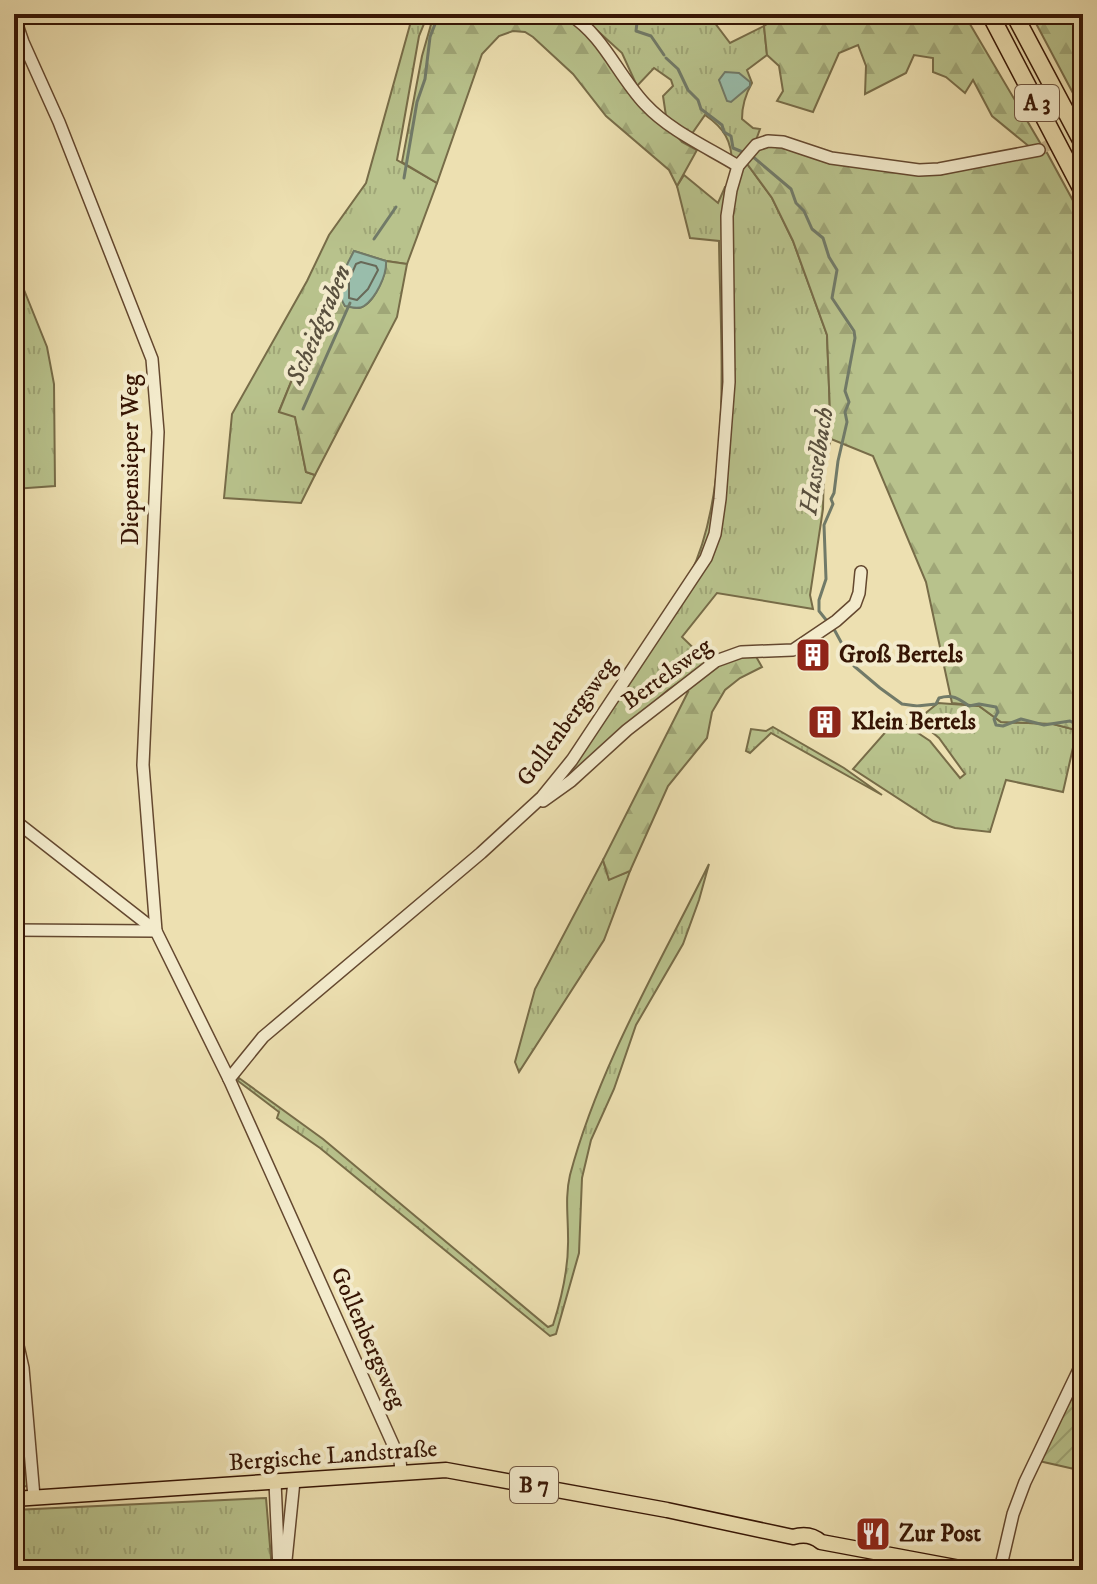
<svg xmlns="http://www.w3.org/2000/svg" width="1097" height="1584" font-family="'IM FELL DW Pica',serif">
	<defs>
		<pattern id="grass-tufts" width="24" height="20" patternUnits="userSpaceOnUse" patternTransform="scale(2)"><rect width="24" height="20" fill="#b8c28c"/><path d="M3 7l-1-3M5 7V3M7 7l1-3M15 17l-1-3M17 17v-4M19 17l1-3" fill="none" stroke="#9fa677"/></pattern>
		<pattern id="forest-firs" width="22" height="20" patternUnits="userSpaceOnUse" patternTransform="scale(2)"><rect width="22" height="20" fill="#b8c28c"/><path d="M5 1l3.5 6h-7zM16 11l3.5 6h-7z" fill="#9fa677"/></pattern>
		<pattern id="garden-furrows" width="10" height="10" patternUnits="userSpaceOnUse" patternTransform="scale(2)"><rect width="10" height="10" fill="#b8c28c"/><path d="M-1 1l2-2M0 10L10 0M9 11l2-2" fill="none" stroke="#9fa677"/></pattern>
	</defs>
	<rect width="100%" height="100%" fill="#ede0b1"/>
	<filter id="stains"><feTurbulence type="fractalNoise" baseFrequency=".0025" numOctaves="4"/><feColorMatrix values="0 0 0 0 .2 0 0 0 0 .09 0 0 0 0 .02 0 0 0 .5 -.17"/></filter>
	<radialGradient id="worn" r=".72"><stop offset=".6" stop-color="#630" stop-opacity="0"/><stop offset="1" stop-color="#630" stop-opacity=".3"/></radialGradient>
	<g fill="url(#grass-tufts)" stroke="#776c48" stroke-width="2">
		<path d="M413 14H428L419 36 397 160 437 183 407 264 386 261 354 251 342 277 336 272 279 411 295 416 306 472 315 475 301 503 224 498 232 414 307 281 329 235 366 183Z"/>
		<path d="M579 14H708L730 43 764 26 767 55 747 70 752 83C745 95 742 105 742 119L753 128 760 129 756 140 732 164C732 141 724 128 705 115L691 135 666 116 663 96 673 86 671 80 654 68 637 86 622 53Z"/>
		<path d="M745 161 772 198 793 241 827 335 831 439 824 464 823 509 810 595 813 609 717 593 682 637 709 663 668 690 547 796 706 559 719 523 730 212Z"/>
		<path d="M684 175 718 203 725 187H729L727 381 716 514 703 559 690 575C733 487 720 339 719 241L690 238 677 186Z"/>
		<path d="M14 265 47 347 54 384 55 486 14 489Z"/>
		<path d="M938 703 979 706 1001 722 1053 724 1077 730 1063 792 1006 780 990 832 955 828 933 821 853 769 897 719 930 741 960 778 965 774 939 738 920 722 922 716Z"/>
		<path d="M773 727 844 768 882 795 771 733 750 753 746 751 751 729 766 731Z"/>
		<path d="M603 860 609 879 630 871 604 940 519 1072 515 1062 535 989Z"/>
		<path d="M709 864 699 900 683 944 636 1025 614 1089 591 1140 582 1178 579 1253 556 1334 550 1336 320 1148 277 1118 279 1112 238 1081 239 1078 323 1139 548 1327 553 1325C562 1297 569 1266 568 1236 568 1215 565 1196 570 1175 599 1066 659 965 709 864Z"/>
		<path d="M14 1368H20L29 1486 14 1487Z"/>
		<path d="M266 1498 272 1570H14V1510Z"/>
	</g>
	<g fill="url(#forest-firs)" stroke="#776c48" stroke-width="2">
		<path d="M434 14H562L584 29 682 142 697 150 677 186 669 170 606 116 573 74 533 37 525 32 513 31 499 36 482 54 437 183 402 162 422 56Z"/>
		<path d="M782 14H964L1042 146 1031 148 992 116 973 80 965 93 946 77 933 72V58L914 55 906 73 865 94 866 66 858 45 839 53 813 112 777 101 783 91 779 66 767 55 764 26Z"/>
		<path d="M1031 14H1083V112Z"/>
		<path d="M763 146H779L922 175H939L1046 151 1083 219V732L1053 724 1001 722 979 706 952 703 926 582 873 456 831 439 827 335 793 241 772 198 745 161Z"/>
		<path d="M386 261 407 264 397 317 315 475 306 472 295 417 279 412 336 271 342 277 339 290 345 306C346 306 358 308 359 308 373 306 387 274 386 261Z"/>
		<path d="M754 653 762 667 740 678 725 690 712 712 707 738 668 786 630 871 609 880 603 860 688 692 681 691 728 659Z"/>
	</g>
	<path fill="url(#garden-furrows)" stroke="#776c48" stroke-width="2" d="M1075 1391 1083 1393V1471L1039 1461Z"/>
	<g fill="#99bdab" stroke="#717a68" stroke-width="2">
		<path d="M725 72 739 73 750 82V86L731 102 727 101 719 80Z"/>
		<path d="M354 251 386 261C387 275 376 298 364 306 358 310 351 307 345 306 333 288 345 268 354 251Z"/>
	</g>
	<g fill="none" stroke-linecap="round" stroke-linejoin="round">
		<path stroke="#686958" stroke-width="2" d="M361 262 376 266 378 270 368 289 357 300 349 298V280L356 264Z"/>
		<g stroke="#717a68" stroke-width="3">
			<path d="M638 14 636 31 651 36 664 55"/>
			<path d="M666 58 678 69 688 90 698 100 701 109 722 125 724 132 731 136 733 148 745 153"/>
			<path d="M752 156 791 189 796 203 804 211 812 229 823 238 829 257 837 270 832 298 854 331 855 338 845 391 849 402 845 412 847 422 838 461 834 493 831 499 833 504 824 525 826 579 819 600V611L835 631 854 666 880 688 902 704 917 706 936 704 939 698C952 694 958 698 969 706L979 704 996 707 998 712 994 719 996 725 1003 726 1021 719 1044 725 1070 721 1083 728"/>
			<path d="M404 178 417 102 425 79 430 37 439 14"/>
			<path d="M374 239 396 207"/>
			<path d="M303 409 350 303"/>
		</g>
		<path stroke="#c8b78e" stroke-width="11" stroke-dasharray="11 5.5" stroke-linecap="butt" d="M1039 150 1081 128"/>
		<defs>
			<g id="minor">
				<path d="M569 14C604 36 617 74 645 104 670 131 707 147 738 166"/>
				<path d="M14 16 23 42 59 122 152 359 158 432 143 765 156 931"/>
				<path d="M543 801 571 781 627 730 716 661 741 652 793 650 836 621 855 604 859 593 861 572"/>
				<path d="M14 820 156 931 229 1079"/>
				<path d="M14 930 155 931"/>
				<path d="M14 1328 23 1368 34 1497"/>
				<path d="M401 1472 400 1460 229 1079 263 1037 481 853 542 797 572 760 706 558 715 534 720 499 729 382 727 216 731 190 738 166 756 145 768 141 783 142 831 158 919 170 939 169 1039 150"/>
				<path d="M275 1482 279 1570"/>
				<path d="M285 1570 294 1481"/>
				<path d="M1000 1570 1013 1514 1025 1482 1083 1361"/>
			</g>
			<path id="major" d="M14 1499 446 1470 667 1510 793 1537C803 1534 813 1535 821 1542L971 1570"/>
			<g id="highway">
				<path d="M990 14 1083 192"/>
				<path d="M1014 14 1083 144"/>
			</g>
		</defs>
		<use href="#minor" stroke="#64482f" stroke-width="14"/>
		<use href="#major" stroke="#361504" stroke-width="17"/>
		<use href="#highway" stroke="#361504" stroke-width="19"/>
		<use href="#minor" stroke="#f3ebcc" stroke-width="11"/>
		<use href="#major" stroke="#ede0b1" stroke-width="14"/>
		<use href="#highway" stroke="#ede0b1" stroke-width="16"/>
	</g>
	<defs>
		<symbol id="building-square" viewBox="-11 -11 22 22"><rect x="-9" y="-9" width="18" height="18" rx="4" fill="#8f2418" stroke="#f3ebcc"/><path d="M-4-6H4V6H1V3H-1V6H-4ZM-2.5-4.3h1.7v1.8h-1.7ZM.8-4.3h1.7v1.8H.8ZM-2.5-1h1.7V.8h-1.7ZM.8-1h1.7V.8H.8Z" fill="#fff"/></symbol>
		<symbol id="restaurant-square" viewBox="-11 -11 22 22"><rect x="-9" y="-9" width="18" height="18" rx="4" fill="#8f2418" stroke="#f3ebcc"/><path d="M-5-6h1v4h1v-4h1v4h1v-4h1v5L-1.5 .5V6h-2V.5L-5-1ZM5-6V6H3V1.5H1.5Q1.5-4 5-6Z" fill="#fff"/></symbol>
	</defs>
	<g fill-rule="evenodd">
		<use href="#building-square" x="793" y="635" width="40" height="40"/>
		<use href="#building-square" x="805" y="702" width="40" height="40"/>
		<use href="#restaurant-square" x="853" y="1514" width="40" height="40"/>
	</g>
	<g text-anchor="middle" dominant-baseline="central" stroke-width="8" stroke-linejoin="round" paint-order="stroke">
		<g fill="#f3ebcc" stroke="#6f5540" stroke-width="2">
			<rect x="1015" y="85" width="44" height="36" rx="6"/>
			<rect x="510" y="1467" width="48" height="36" rx="6"/>
		</g>
		<g font-size="22" font-weight="bold" fill="#361504">
			<text x="1037" y="103">A 3</text>
			<text x="534" y="1485">B 7</text>
		</g>
		<g font-size="24" fill="#361504" stroke="#f3ebcc">
			<text transform="translate(131 460) rotate(-90)">Diepensieper Weg</text>
			<text transform="translate(667 674) rotate(-36)">Bertelsweg</text>
			<text transform="translate(567 722) rotate(-54)">Gollenbergsweg</text>
			<text transform="translate(368 1338) rotate(66)">Gollenbergsweg</text>
			<text transform="translate(333 1456) rotate(-4)">Bergische Landstraße</text>
		</g>
		<g font-size="24" font-weight="bold" fill="#361504" stroke="#f3ebcc" text-anchor="start">
			<text x="839" y="655">Groß Bertels</text>
			<text x="851" y="722">Klein Bertels</text>
			<text x="899" y="1534">Zur Post</text>
		</g>
		<g font-size="26" font-style="italic" fill="#59503e" stroke="#f3ebcc">
			<text transform="translate(319 325) rotate(-67)">Scheidgraben</text>
			<text transform="translate(817 461) rotate(-81)">Hasselbach</text>
		</g>
	</g>
	<rect width="1097" height="1584" fill="none" stroke="#ede0b1" stroke-width="48"/>
	<rect x="16" y="16" width="1065" height="1552" fill="none" stroke="#361504" stroke-width="4"/>
	<rect x="24" y="24" width="1049" height="1536" fill="none" stroke="#361504" stroke-width="2"/>
	<rect width="100%" height="100%" filter="url(#stains)"/>
	<rect width="100%" height="100%" fill="url(#worn)"/>
</svg>
